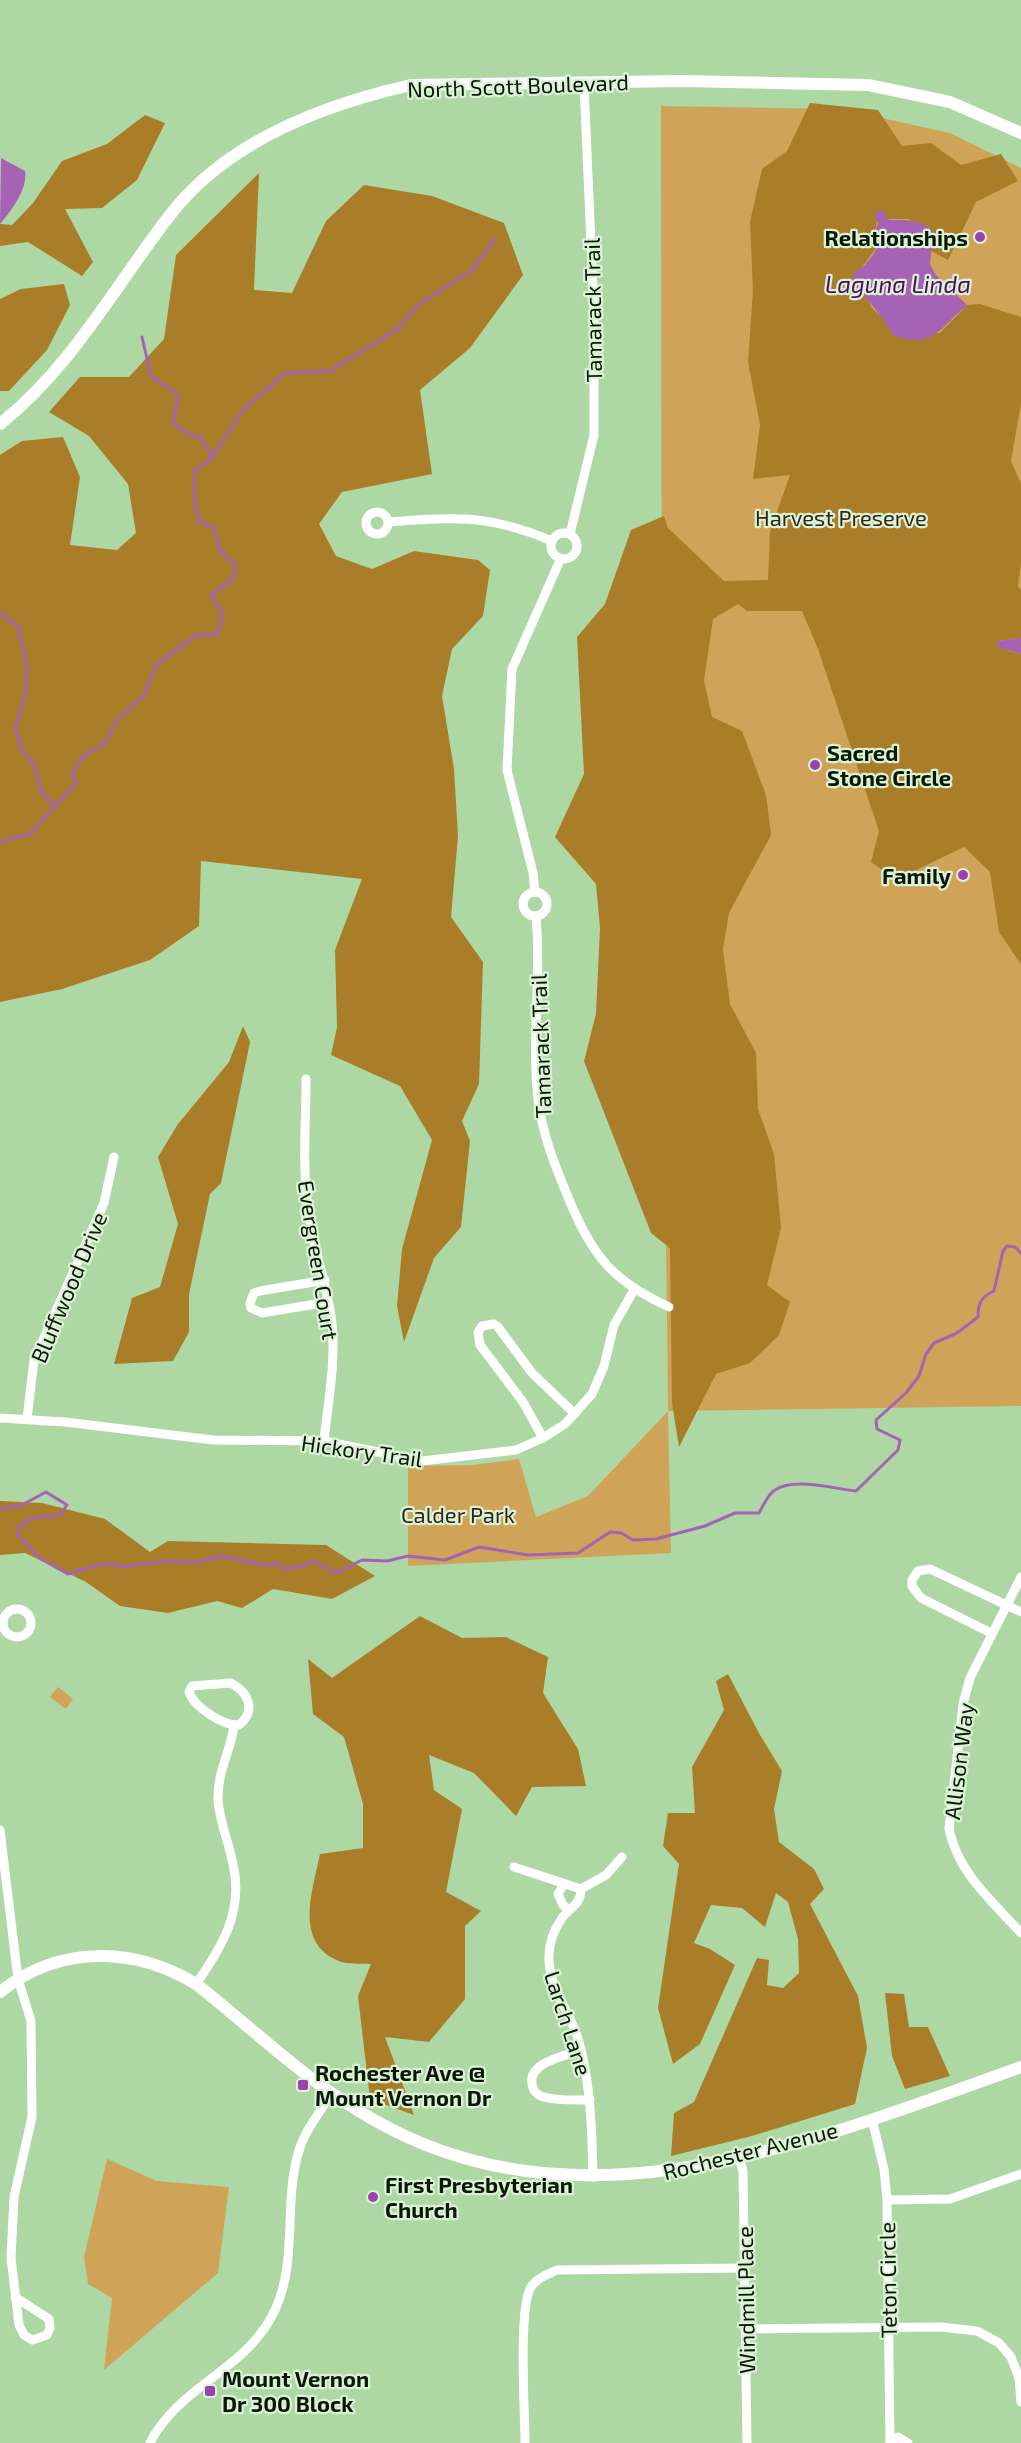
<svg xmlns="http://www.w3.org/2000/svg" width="1021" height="2443" font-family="'Exo 2',sans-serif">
	<rect width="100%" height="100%" fill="#add8a3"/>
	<g fill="#d0a458">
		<path d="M661 106 841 109 950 133 1021 168V1406L668 1411 671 1553 408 1566V1466L472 1465 519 1459 536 1517 588 1496 668 1411 662 867Z"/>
		<path d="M58 1687 73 1699 66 1709 50 1697Z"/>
		<path d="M107 2159 157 2181 229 2187 218 2273 104 2370 112 2298 88 2284 84 2257Z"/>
	</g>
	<g fill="#aa7e28">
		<path d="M810 103 878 110 902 146 931 143 961 165 1001 154 1018 181 976 202 948 260 931 251 933 231 908 219H878L873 238 876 248 860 270 871 307 885 320 894 336 940 333 967 305 980 304 1021 317V404L1011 461 1021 484V563L1018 586 1021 590V638L998 641 1009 651 1021 654V964L999 932 990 872 964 847 896 880 871 862 879 831 818 649 802 611H747L738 604 713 619 704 680 712 717 742 731 766 795 771 835 729 913 723 949 730 1004 756 1053 758 1109 774 1154 781 1228 767 1285 790 1302 779 1335 750 1363 716 1374 679 1447 672 1403 670 1248 651 1233 584 1061 596 1014 600 928 596 884 555 837 584 774 577 637 605 604 631 530 664 516 668 528 724 581 768 580 770 531 790 475 753 479 760 425 748 362 753 291 750 222 762 169 787 151Z"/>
		<path d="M145 115 165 123 137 180 102 208 65 209 93 262 82 276 28 242 0 246V224L12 225 33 203 62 161 107 144Z"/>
		<path d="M259 173 254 290 292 293 326 221 364 185 432 196 504 223 523 275 470 348 420 390 432 474 342 492 319 524 336 556 372 569 414 551 478 560 490 570 483 616 452 649 442 696 454 769 458 836 451 917 483 962 479 1084 462 1121 470 1141 461 1227 434 1258 404 1342 397 1306 402 1249 432 1140 400 1086 331 1055 337 1027 335 950 362 879 201 861 199 926 150 960 62 989 0 1002V455L22 441 63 437 80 477 70 545 117 550 136 533 128 484 89 436 49 412 80 377H129L164 339 176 255Z"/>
		<path d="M64 284 70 305 47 350 9 391H0V299L21 289Z"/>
		<path d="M243 1026 250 1042 221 1183 210 1194 189 1294V1332L173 1361 114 1364 132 1298 160 1287 178 1224 158 1157 178 1124 229 1062Z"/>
		<path d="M0 1501 42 1503 105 1519 150 1552 168 1541 326 1545 375 1576 332 1599 273 1589 242 1608 217 1601 168 1613 120 1606 86 1582 25 1553 0 1555Z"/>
		<path d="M420 1616 462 1638 506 1637 548 1657 543 1693 578 1749 586 1786 532 1787 516 1816 474 1773 429 1755 434 1790 462 1809 446 1892 481 1911 465 1926V1999L429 2042 385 2037 414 2115 370 2099 358 1996 371 1964C362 1963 348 1965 339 1961 293 1943 313 1889 320 1854L363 1848V1804L344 1737 313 1714 308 1659 332 1678Z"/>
		<path d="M728 1674 760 1735 782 1771 774 1809 779 1842 814 1869 824 1889 810 1904 858 1996 867 2048 855 2104 752 2136 671 2156 674 2113 694 2102 757 1958 769 1960 767 1985 783 1988 799 1973 798 1939 788 1902 776 1893 765 1927 742 1908 711 1905 694 1943 710 1949 735 1965 700 2044 673 2064 658 2008 679 1864 663 1846 668 1813H695L692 1767 724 1710 716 1681Z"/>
		<path d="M885 1993 904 1994 909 2027H928L950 2076 905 2089 892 2056Z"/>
	</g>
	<g fill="#a663b6">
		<path d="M1 158 25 171C28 189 11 211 0 224Z"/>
		<path d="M878 210H882L889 220C905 220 921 219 933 231L930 264 935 274 967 305C939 328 935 349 894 336 883 316 866 300 853 280L854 272C865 268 871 258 876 249L872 238 878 224 875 215Z"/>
		<path d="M1021 638V654L997 647 998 641Z"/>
	</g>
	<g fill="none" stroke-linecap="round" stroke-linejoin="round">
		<g stroke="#a663b6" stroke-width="3">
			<path d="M213 456 243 410 285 373 330 371 397 329 418 305 471 271 495 239"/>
			<path d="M0 613 18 626 27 664 25 696 15 728 22 751 35 766 41 791 55 806"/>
			<path d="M0 842 31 833 76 783 72 772 86 754 104 744 117 720 144 695 157 664 197 635H216L223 616 211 595 234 578 235 564 220 551 214 527 200 522 194 500 195 471 213 457 200 437 189 435 173 423 178 395 151 376 142 337"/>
			<path d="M0 1508 20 1506 46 1492 67 1505 60 1515C43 1518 22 1514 17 1534L41 1559 68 1574 97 1565 113 1564 122 1567 163 1561 199 1562 221 1556 270 1566 278 1563 284 1569 303 1566 314 1561 336 1573 362 1560 387 1561 408 1556 445 1560 479 1547 528 1555 578 1553 610 1532 621 1533 633 1540 656 1539 705 1526 735 1513H759C763 1506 768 1494 775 1490 794 1477 835 1489 856 1491L898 1450 900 1440 877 1429 876 1420 906 1393 919 1376 926 1354 934 1343 957 1333 978 1317C978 1303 981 1297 994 1291L1003 1251 1007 1246 1015 1247 1021 1253"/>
		</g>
		<g stroke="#fff" stroke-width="9">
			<circle cx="377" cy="523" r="11"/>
			<path d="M389 522C455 516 490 515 552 541"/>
			<circle cx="564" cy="546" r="13"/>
			<path d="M570 534 594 435V313L584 84"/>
			<path d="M535 892 533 873 507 770 512 669 561 558"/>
			<circle cx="535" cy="904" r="12"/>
			<path d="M536 916C542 976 531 1038 538 1098 542 1135 556 1168 570 1202 593 1257 614 1282 669 1307"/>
			<path d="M306 1079C306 1122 302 1165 308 1207 312 1246 327 1283 332 1323 336 1362 328 1402 324 1441"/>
			<path d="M325 1280 260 1291 254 1293 250 1303 251 1308 262 1313 328 1302"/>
			<path d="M0 1418 65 1422 213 1440 324 1441 422 1461 516 1450 543 1438 565 1424 592 1394 604 1366 614 1325 634 1290"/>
			<path d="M27 1419 34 1360 104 1203 114 1157"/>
			<path d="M543 1438 523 1402 480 1345 478 1332 482 1326 494 1324 498 1327 532 1373 575 1414"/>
			<path d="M1021 1577 970 1678 963 1704 949 1829C958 1873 992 1901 1021 1933"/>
			<circle cx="17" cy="1623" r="14"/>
			<path d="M991 1633 921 1598 912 1586V1580L918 1571 930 1569 1021 1612"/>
			<path d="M231 1683C248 1692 257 1710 239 1725 223 1726 194 1707 189 1692L192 1686Z"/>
			<path d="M0 1830 18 1979 31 2021 32 2117 14 2197 11 2258 19 2325 24 2335 32 2340 47 2335 50 2328 49 2319 15 2297"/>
			<path d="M514 1867 581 1889"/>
			<path d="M564 1884 558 1894 563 1905 569 1910"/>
			<path d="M196 1984C222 1947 244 1911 233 1864 229 1843 220 1823 218 1801 217 1770 231 1752 234 1725"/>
			<path d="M581 2050C566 2056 528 2062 532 2084 533 2091 538 2096 544 2097 559 2101 575 2100 590 2100"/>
			<path d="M872 2119 884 2169 887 2200 890 2443"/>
			<path d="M739 2157 743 2171 747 2443"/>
			<path d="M593 2177C592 2131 591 2086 579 2042 572 2015 550 1989 549 1961 548 1945 553 1931 562 1918 570 1907 581 1905 581 1889L606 1875 622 1857"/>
			<path d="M887 2200 950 2199 1021 2174"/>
			<path d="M745 2329 941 2327 977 2331 999 2343 1011 2357 1019 2378 1021 2402"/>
			<path d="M890 2442 898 2437 908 2443"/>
			<path d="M150 2443C177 2388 244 2370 272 2316 299 2265 283 2207 298 2154 304 2131 319 2114 331 2094"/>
			<path d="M525 2443C525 2413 518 2308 531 2287 537 2278 548 2274 557 2270L744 2268"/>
		</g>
		<g stroke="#fff" stroke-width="12">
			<path d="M0 424C71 368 115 286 170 215 227 141 322 105 411 85L684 81 868 85 950 102 1021 133"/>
			<path d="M0 1992C59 1945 133 1946 196 1984 256 2031 309 2084 376 2121 583 2238 816 2140 1021 2067"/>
		</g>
	</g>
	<g fill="#9b42af" stroke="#dcf2d7" stroke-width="2">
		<circle cx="980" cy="237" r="6"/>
		<circle cx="815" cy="765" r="6"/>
		<circle cx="963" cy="875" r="6"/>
		<rect x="297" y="2079" width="12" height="12" rx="3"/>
		<circle cx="373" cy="2197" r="6"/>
		<rect x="204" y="2385" width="12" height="12" rx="3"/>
	</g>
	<g text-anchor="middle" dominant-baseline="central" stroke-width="4.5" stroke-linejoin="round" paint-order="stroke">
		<g font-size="22" fill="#081805" stroke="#dcf2d7">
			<text transform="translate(518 85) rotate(-2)">North Scott Boulevard</text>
			<text transform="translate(592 310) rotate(-91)">Tamarack Trail</text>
			<text transform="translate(540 1046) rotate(-92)">Tamarack Trail</text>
			<text transform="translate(319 1260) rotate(81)">Evergreen Court</text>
			<text transform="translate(68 1287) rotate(-67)">Bluffwood Drive</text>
			<text transform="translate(362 1450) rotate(8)">Hickory Trail</text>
			<text transform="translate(958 1761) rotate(-83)">Allison Way</text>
			<text transform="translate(569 2023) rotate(72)">Larch Lane</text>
			<text transform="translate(750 2150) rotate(-14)">Rochester Avenue</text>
			<text transform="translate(887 2280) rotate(-91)">Teton Circle</text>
			<text transform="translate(745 2300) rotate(-91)">Windmill Place</text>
		</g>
		<g font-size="22" font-weight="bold" fill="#081805" stroke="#dcf2d7" text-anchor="start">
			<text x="968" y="237" text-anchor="end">Relationships</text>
			<text x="827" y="752">Sacred<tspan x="827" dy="25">Stone Circle</tspan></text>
			<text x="951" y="875" text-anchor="end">Family</text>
			<text x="315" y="2072">Rochester Ave @<tspan x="315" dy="25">Mount Vernon Dr</tspan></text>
			<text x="385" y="2184">First Presbyterian<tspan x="385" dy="25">Church</tspan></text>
			<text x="222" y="2378">Mount Vernon<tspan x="222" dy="25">Dr 300 Block</tspan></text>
		</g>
		<g font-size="22" fill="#322715" stroke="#dcf2d7">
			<text x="841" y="517">Harvest Preserve</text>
			<text x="458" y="1514">Calder Park</text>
		</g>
		<g font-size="24" font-style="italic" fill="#4f0e5d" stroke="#dcf2d7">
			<text x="898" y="283">Laguna Linda</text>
		</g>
	</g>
</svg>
